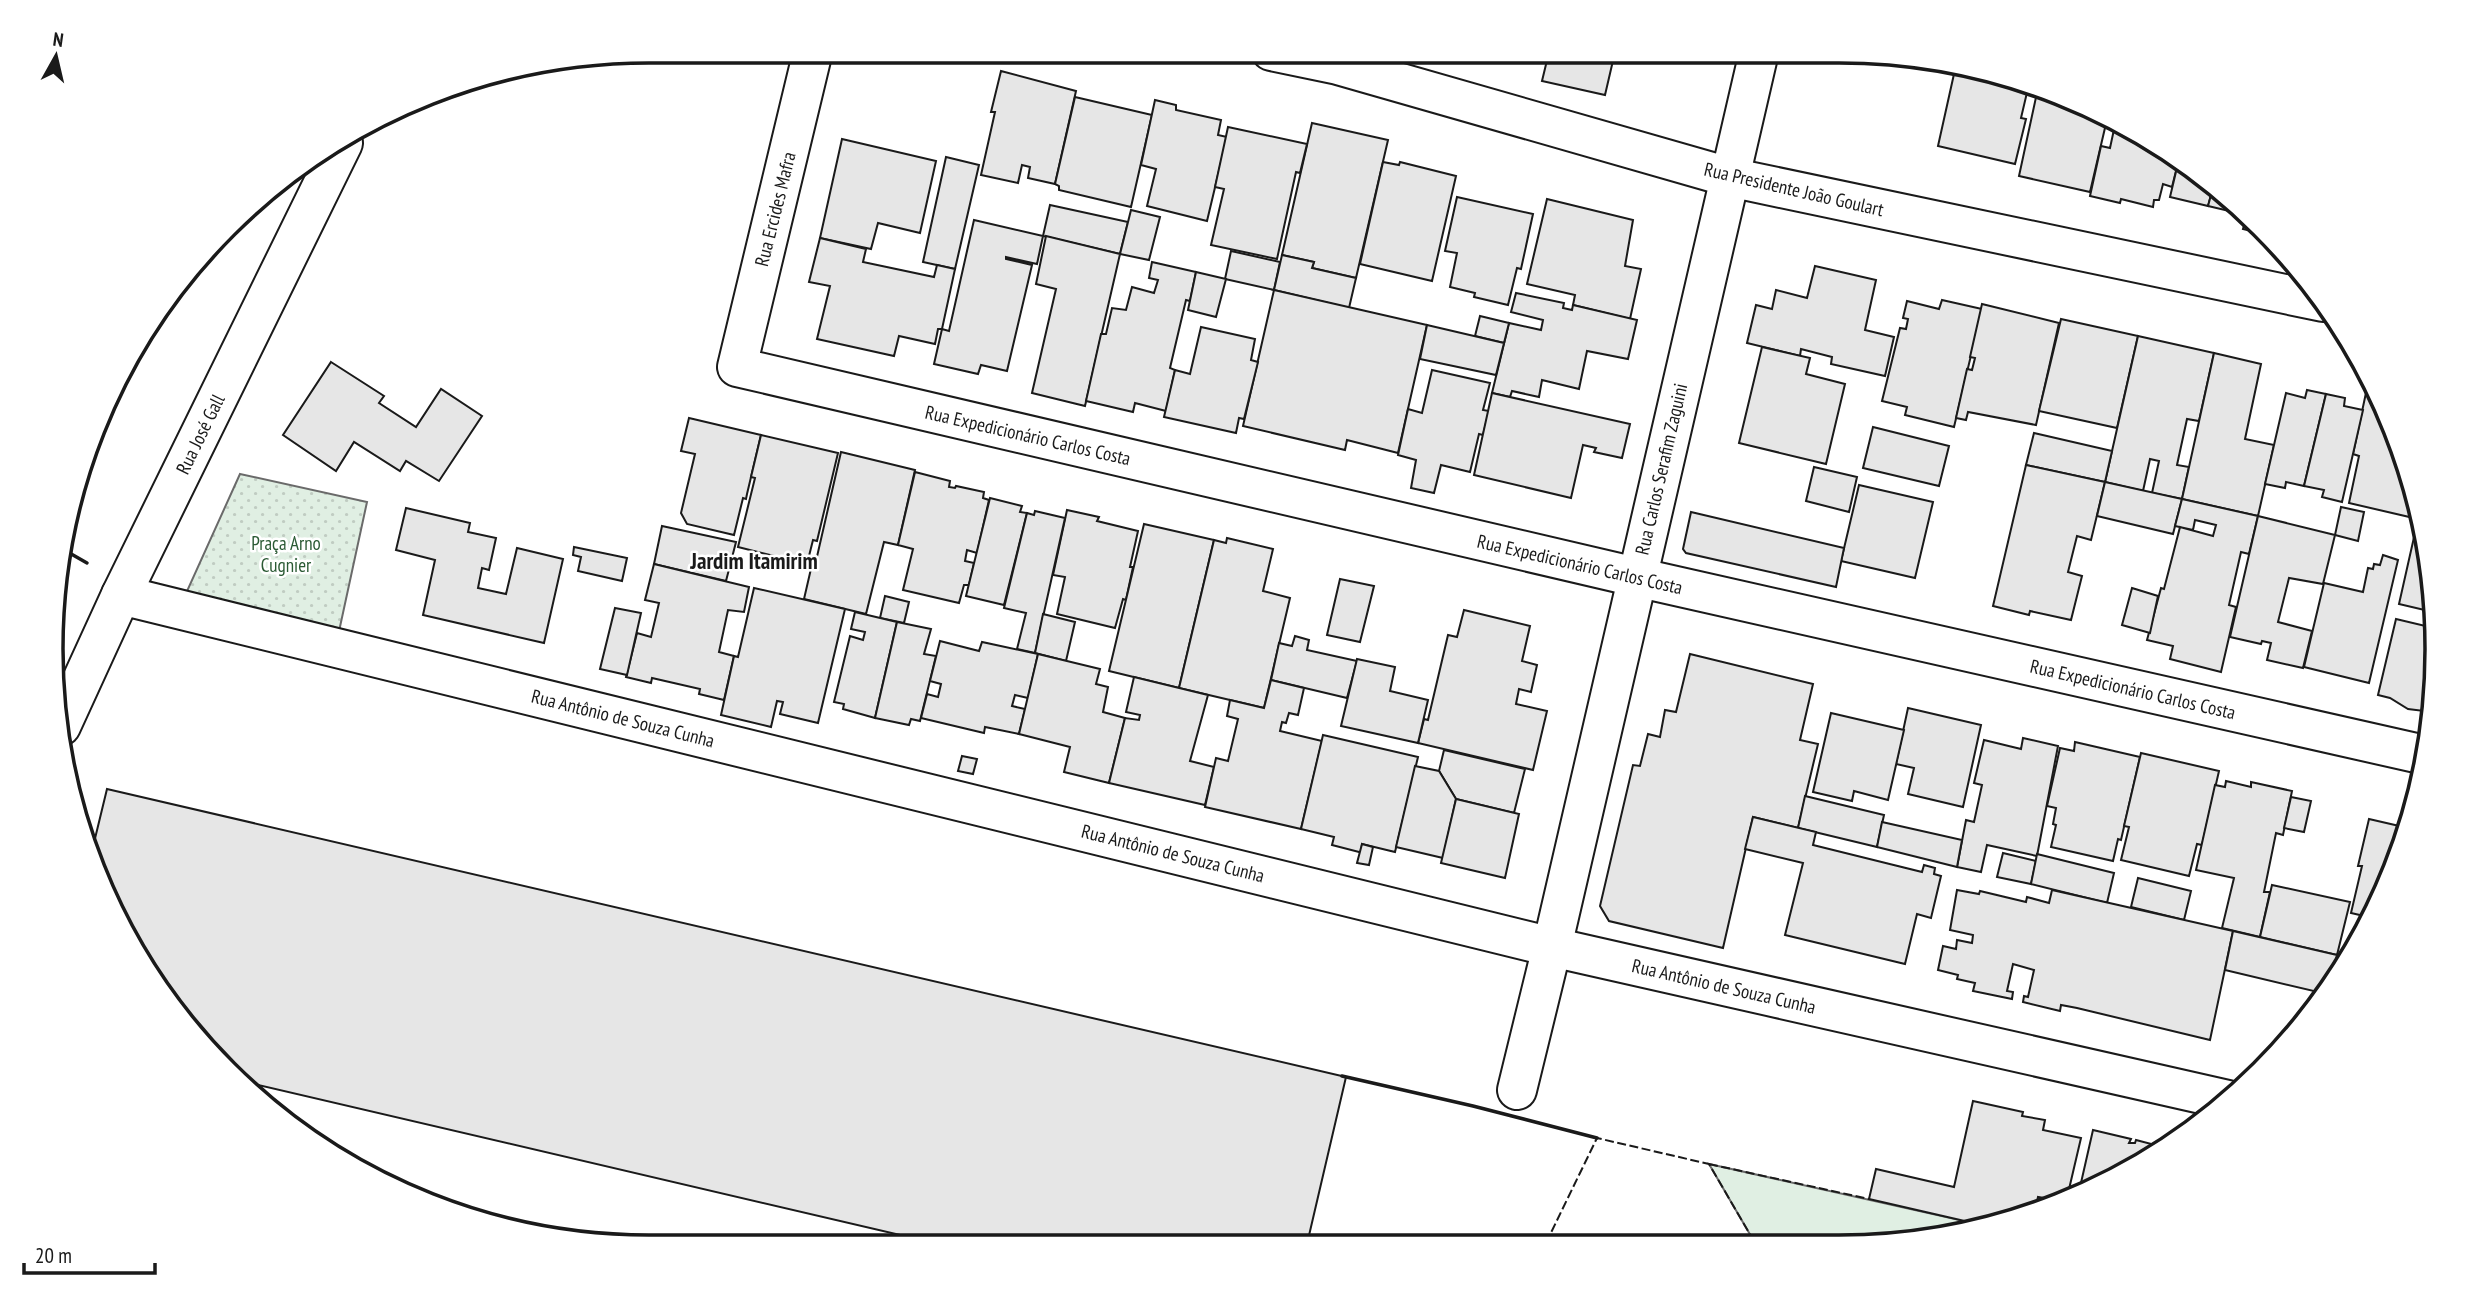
<svg xmlns="http://www.w3.org/2000/svg" width="2488" height="1298" font-family="'PT Sans Narrow',sans-serif">
	<defs>
		<pattern id="park-dots" width="8" height="8" patternUnits="userSpaceOnUse" patternTransform="scale(1.75)"><rect width="8" height="8" fill="#e0efe3"/><path d="M2 2h.1M6 6h.1" fill="none" stroke="#c0ccc2" stroke-width="1.8" stroke-linecap="round"/></pattern>
	</defs>
	<rect width="100%" height="100%" fill="#fff"/>
	<path fill="#e0efe3" stroke="#6a6a6a" stroke-width="2" d="M1709 1164 1982 1225 1917 1242 1755 1243Z"/>
	<path fill="url(#park-dots)" stroke="#6a6a6a" stroke-width="2" d="M240 474 367 502 338 636 183 600Z"/>
	<g fill="#e6e6e6" stroke="#1a1a1a" stroke-width="2">
		<path d="M1549 52H1615L1605 95 1542 81Z"/>
		<path d="M1625 52H1653L1652 58Z"/>
		<path d="M1956 65 1994 71 2029 84 2021 118 2026 119 2015 164 1938 146Z"/>
		<path d="M1001 71 1076 91 1055 184 1028 178 1030 167 1022 165 1018 183 981 175 995 112H991Z"/>
		<path d="M2038 88 2108 115 2090 192 2019 176Z"/>
		<path d="M1075 97 1152 115 1131 207 1059 190V186L1055 184Z"/>
		<path d="M1155 100 1176 105V110L1221 120 1218 135 1227 137 1207 221 1147 206 1156 169 1141 165Z"/>
		<path d="M2116 120 2179 159 2172 187 2163 184 2159 200H2154L2153 207 2121 199 2120 203 2090 196 2101 146 2110 148Z"/>
		<path d="M1312 123 1388 140 1356 278 1312 268 1314 262 1282 255Z"/>
		<path d="M1228 127 1307 144 1300 173 1296 172 1277 259 1211 245 1224 189 1215 187Z"/>
		<path d="M842 139 936 161 920 233 878 223 871 249 820 238Z"/>
		<path d="M946 157 979 165 955 269 923 262Z"/>
		<path d="M2179 159 2204 175 2214 184 2208 206 2170 197Z"/>
		<path d="M1383 162 1399 165 1400 162 1456 176 1432 281 1360 264Z"/>
		<path d="M2214 184 2246 215 2208 206Z"/>
		<path d="M1457 197 1533 214 1521 269 1517 268 1508 305 1474 297 1475 293 1450 287 1457 253 1445 251Z"/>
		<path d="M1547 199 1633 220 1625 266 1641 269 1630 319 1573 305 1575 295 1527 284Z"/>
		<path d="M1050 205 1128 222 1120 254 1043 236Z"/>
		<path d="M1131 210 1160 217 1149 260 1120 254Z"/>
		<path d="M2247 215 2268 235 2243 229Z"/>
		<path d="M974 220 1043 236 1037 264 1006 257V259L1032 265 1007 371 981 365 978 374 934 364 942 329 949 331Z"/>
		<path d="M1046 236 1120 254 1085 406 1032 393 1056 289 1036 284Z"/>
		<path d="M820 238 866 249 863 262 934 277 937 265 955 269 942 329H938L935 344 899 336 894 356 817 339 830 286 809 282Z"/>
		<path d="M1231 251 1280 262 1274 290 1225 279Z"/>
		<path d="M1282 255 1314 262 1312 268 1356 278 1349 308 1274 290Z"/>
		<path d="M1152 262 1196 272 1190 301 1186 300 1170 368 1175 370 1166 411 1135 403 1133 412 1086 401 1101 334H1106L1112 308 1126 310 1132 287 1154 293 1158 280 1149 278Z"/>
		<path d="M1815 266 1876 280 1865 330 1894 337 1885 376 1831 364 1832 357 1801 349 1800 356 1747 343 1756 305 1772 309 1776 290 1807 298Z"/>
		<path d="M1196 272 1226 279 1216 317 1188 310Z"/>
		<path d="M1274 290 1427 325 1398 453 1347 440 1345 450 1243 426Z"/>
		<path d="M1516 293 1564 303 1563 308 1572 310 1573 305 1637 320 1628 359 1587 351 1579 389 1542 380 1539 397 1512 391 1510 397 1492 393 1509 323 1541 330 1543 320 1511 312Z"/>
		<path d="M1942 300 1982 309 1954 427 1905 415 1907 407 1882 401 1900 328 1906 329 1908 319 1903 318 1907 301 1939 309Z"/>
		<path d="M1982 304 2059 323 2036 425 1968 412 1966 420 1956 418 1967 369 1972 370 1975 358 1970 357Z"/>
		<path d="M1480 316 1509 323 1504 343 1475 336Z"/>
		<path d="M2061 319 2138 336 2117 428 2039 411Z"/>
		<path d="M1427 325 1504 343 1496 375 1420 359Z"/>
		<path d="M1201 327 1255 339 1251 360 1258 362 1244 419 1239 418 1236 433 1164 417 1175 370 1190 374Z"/>
		<path d="M2138 336 2214 353 2199 421 2187 419 2177 465 2189 467 2182 499 2152 493 2159 461 2150 459 2143 491 2105 482Z"/>
		<path d="M1762 347 1810 358 1806 374 1845 384 1826 464 1739 443Z"/>
		<path d="M2214 353 2261 364 2245 439 2274 445 2258 516 2182 499Z"/>
		<path d="M331 362 384 396 379 403 416 427 441 389 482 416 439 481 406 461 400 471 354 442 336 471 283 435Z"/>
		<path d="M1432 370 1490 383 1483 410 1489 411 1483 435 1479 434 1470 472 1441 465 1434 493 1411 488 1416 460 1398 455 1408 409 1422 413Z"/>
		<path d="M2367 388 2375 390 2406 457 2419 515 2418 519 2349 503 2359 456 2353 454Z"/>
		<path d="M2307 390 2326 394 2304 486 2286 482 2285 488 2265 484 2286 393 2305 398Z"/>
		<path d="M1492 393 1630 424 1622 458 1594 452 1596 448 1583 445 1571 498 1474 475Z"/>
		<path d="M2326 394 2345 398 2344 406 2363 410 2342 502 2322 497 2324 490 2304 486Z"/>
		<path d="M689 418 761 435 747 494 746 499 743 498 734 535 687 524 681 513 695 454 681 451Z"/>
		<path d="M1873 427 1949 446 1939 486 1863 468Z"/>
		<path d="M2034 433 2112 451 2105 482 2026 465Z"/>
		<path d="M761 435 838 453 817 541 813 540 807 564 738 547 755 478 751 477Z"/>
		<path d="M841 452 915 470 898 545 884 542 866 614 804 599 813 560 816 561Z"/>
		<path d="M2026 465 2105 482 2091 540 2077 536 2068 572 2082 576 2071 620 2030 611 2029 615 1993 606Z"/>
		<path d="M1814 467 1857 477 1849 512 1806 501Z"/>
		<path d="M915 472 950 481 949 487 955 488 956 486 984 492 983 498 989 500 977 553 967 550 965 561 974 563 969 585H964L959 603 903 590 913 549 898 545Z"/>
		<path d="M2105 482 2182 499 2173 534 2097 516Z"/>
		<path d="M1859 485 1933 502 1915 578 1841 561Z"/>
		<path d="M990 498 1022 506 1020 512 1027 513 1004 605 966 596Z"/>
		<path d="M2182 499 2258 516 2249 554 2241 552 2229 605 2236 607 2221 672 2170 659 2173 646 2147 640 2161 588 2164 589 2180 527 2213 536 2216 525 2195 520 2193 530 2175 526Z"/>
		<path d="M2341 507 2364 512 2358 541 2335 535Z"/>
		<path d="M406 508 470 523 468 532 496 538 489 570 482 568 478 588 506 594 517 548 563 559 544 643 423 615 435 560 396 550Z"/>
		<path d="M1067 510 1099 517 1097 521 1138 531 1130 567H1133L1126 600 1123 599 1115 628 1057 614 1065 577 1053 575Z"/>
		<path d="M1035 511 1065 518 1035 653 1017 649 1026 613 1004 608 1027 513 1034 515Z"/>
		<path d="M1691 512 1844 548 1836 587 1686 553 1683 549Z"/>
		<path d="M2419 515 2432 571 2433 612 2399 604Z"/>
		<path d="M2258 516 2335 535 2323 584 2289 578 2278 622 2312 631 2303 668 2267 660 2271 643 2262 641 2261 644 2230 637Z"/>
		<path d="M1144 524 1214 540 1179 688 1109 671Z"/>
		<path d="M662 526 736 542 726 581 654 564Z"/>
		<path d="M1227 538 1273 549 1263 591 1290 598 1264 708 1179 688 1214 540 1226 543Z"/>
		<path d="M574 547 627 558 622 581 578 571 581 557 573 555Z"/>
		<path d="M2383 555 2398 560 2369 683 2304 667 2324 583 2363 592 2368 568 2373 569 2374 564 2380 565Z"/>
		<path d="M654 564 749 587 744 612 728 610 719 652 734 656 724 700 699 694 700 689 652 678 651 683 626 677 637 633 651 637 659 603 645 600Z"/>
		<path d="M1340 579 1374 586 1360 642 1327 635Z"/>
		<path d="M754 588 845 609 818 723 780 714 783 702 777 701 771 727 721 715 734 656 738 657Z"/>
		<path d="M2132 588 2158 596 2150 633 2122 625Z"/>
		<path d="M885 596 909 602 904 623 880 618Z"/>
		<path d="M615 608 641 613 627 675 600 669Z"/>
		<path d="M1464 610 1530 626 1522 661 1537 665 1531 692 1519 689 1516 704 1547 711 1533 770 1418 743 1424 719 1428 720 1448 635 1457 637Z"/>
		<path d="M855 612 897 622 875 718 843 709 844 704 834 702 850 636 863 640 865 632 851 629Z"/>
		<path d="M1043 614 1075 622 1066 661 1035 653Z"/>
		<path d="M2396 619 2434 628 2436 689 2432 712 2408 709 2390 698 2378 695Z"/>
		<path d="M897 622 931 629 924 654 936 656 920 721 911 719 909 725 875 718Z"/>
		<path d="M1295 636 1309 640 1307 650 1357 661 1347 698 1271 680 1279 643 1292 646Z"/>
		<path d="M940 641 979 651 982 642 1038 654 1028 698 1015 695 1012 706 1025 709 1019 734 985 727 984 733 921 718 927 694 938 697 941 684 930 681Z"/>
		<path d="M1038 654 1100 669 1096 684 1108 687 1103 712 1125 718 1109 783 1064 772 1070 747 1019 734Z"/>
		<path d="M1690 654 1813 684 1800 740 1818 744 1798 828 1753 817 1723 948 1609 921 1600 906 1633 765 1640 766 1648 734 1660 737 1665 710 1676 712Z"/>
		<path d="M1357 659 1395 667 1390 691 1428 700 1418 743 1341 726Z"/>
		<path d="M1134 677 1208 695 1190 761 1214 767 1205 805 1109 783 1125 718 1139 720 1140 715 1126 712Z"/>
		<path d="M1271 680 1304 688 1298 715 1289 713 1286 723 1282 722 1280 731 1322 741 1301 829 1205 807 1216 758 1228 761 1238 719 1227 716 1230 700 1264 708Z"/>
		<path d="M1908 708 1981 725 1963 807 1908 794 1914 768 1896 764Z"/>
		<path d="M1831 713 1904 730 1888 800 1854 791 1852 801 1813 792Z"/>
		<path d="M1323 735 1418 757 1395 852 1362 844 1361 852H1359L1332 845 1334 837 1301 829Z"/>
		<path d="M2023 738 2058 746 2037 856 1987 845 1981 872 1957 867 1966 820 1974 822 1982 785 1974 783 1984 740 2021 749Z"/>
		<path d="M2075 742 2140 757 2121 840 2118 839 2113 861 2051 847 2056 825 2053 824 2056 808 2047 806 2060 748 2074 751Z"/>
		<path d="M1444 750 1525 769 1514 813 1456 799 1439 771Z"/>
		<path d="M2141 753 2219 771 2202 845 2197 844 2189 876 2121 860 2129 827 2124 826Z"/>
		<path d="M962 756 977 759 973 774 958 771Z"/>
		<path d="M1415 766 1439 771 1456 799 1443 858 1396 847Z"/>
		<path d="M2226 781 2251 787V782L2292 791 2283 835 2276 833 2264 892H2270L2260 937 2222 928 2234 878 2196 870 2215 785 2225 787Z"/>
		<path d="M107 789 1346 1077 1307 1244 943 1245 237 1080 226 1072 152 982 96 878 91 855Z"/>
		<path d="M1805 796 1884 815 1877 847 1798 828Z"/>
		<path d="M2291 797 2311 801 2304 832 2284 828Z"/>
		<path d="M1456 799 1519 814 1505 878 1441 863Z"/>
		<path d="M1753 817 1816 832 1813 845 1922 872 1924 865 1935 868 1934 874 1941 876 1931 918 1917 914 1905 964 1785 935 1803 863 1745 849Z"/>
		<path d="M2369 819 2408 828 2373 918 2351 913 2362 866H2358Z"/>
		<path d="M1882 822 1962 840 1957 867 1877 847Z"/>
		<path d="M1362 844 1373 847 1369 865 1357 863Z"/>
		<path d="M2003 853 2036 861 2031 884 1997 877Z"/>
		<path d="M2037 854 2114 873 2107 903 2031 884Z"/>
		<path d="M2138 878 2191 891 2184 920 2131 907Z"/>
		<path d="M2272 885 2350 902 2337 955 2260 937Z"/>
		<path d="M1957 890 1979 894 1980 891 2026 902 2027 897 2049 903 2052 890 2233 931 2210 1040 2077 1008 2061 1005 2060 1011 2023 1002 2024 996 2028 997 2034 970 2013 964 2007 991 2013 992 2012 999 1973 991 1975 983 1957 979 1958 975 1938 970 1943 946 1956 949 1957 940 1972 943 1973 935 1950 930Z"/>
		<path d="M2233 931 2337 955 2331 981 2322 993 2225 970Z"/>
		<path d="M1973 1101 2023 1112 2022 1116 2045 1120 2043 1130 2081 1138 2066 1202 2038 1197 2035 1211 2012 1217 1999 1214 1997 1221 1982 1225 1869 1199 1876 1169 1954 1187Z"/>
		<path d="M2093 1130 2131 1139 2129 1143H2135L2136 1140 2163 1147 2078 1196Z"/>
	</g>
	<g fill="none" stroke-linecap="round" stroke-linejoin="round">
		<defs>
			<g id="street">
				<path d="M813 51 737 367 1636 577 2425 755"/>
				<path d="M1271 51 1338 65 1729 177 2323 302"/>
				<path d="M121 595 1552 947 2228 1100"/>
				<path d="M1517 1090 1552 947 1759 52"/>
			</g>
			<path id="secondary" d="M61 726 121 595 343 143"/>
		</defs>
		<use href="#street" stroke="#1a1a1a" stroke-width="42"/>
		<use href="#secondary" stroke="#1a1a1a" stroke-width="42"/>
		<use href="#street" stroke="#fff" stroke-width="38"/>
		<use href="#secondary" stroke="#fff" stroke-width="38"/>
		<g stroke="#1a1a1a" stroke-width="2" stroke-dasharray="9 3.5" stroke-linecap="butt">
			<path d="M1709 1164 1869 1199"/>
			<path d="M1546 1243 1597 1138 1709 1164 1755 1243"/>
		</g>
		<g stroke="#1a1a1a" stroke-width="3.5">
			<path d="M66 551 87 563"/>
			<path d="M1342 1076 1473 1106 1597 1138"/>
		</g>
	</g>
	<g text-anchor="middle" dominant-baseline="central" stroke-width="5" stroke-linejoin="round" paint-order="stroke">
		<g font-size="19" fill="#1a1a1a" stroke="#fff">
			<text transform="translate(1794 189) rotate(13)">Rua Presidente João Goulart</text>
			<text transform="translate(775 209) rotate(-76)">Rua Ercides Mafra</text>
			<text transform="translate(200 434) rotate(-64)">Rua José Gall</text>
			<text transform="translate(1028 435) rotate(13)">Rua Expedicionário Carlos Costa</text>
			<text transform="translate(1661 469) rotate(-77)">Rua Carlos Serafim Zaguini</text>
			<text transform="translate(1580 564) rotate(13)">Rua Expedicionário Carlos Costa</text>
			<text transform="translate(2133 689) rotate(13)">Rua Expedicionário Carlos Costa</text>
			<text transform="translate(623 718) rotate(14)">Rua Antônio de Souza Cunha</text>
			<text transform="translate(1173 853) rotate(14)">Rua Antônio de Souza Cunha</text>
			<text transform="translate(1724 986) rotate(13)">Rua Antônio de Souza Cunha</text>
		</g>
		<g font-size="19" fill="#2b5a34" stroke="#fff">
			<text x="286" y="543">Praça Arno<tspan x="286" dy="22">Cugnier</tspan></text>
		</g>
		<g font-size="23" font-weight="bold" fill="#1a1a1a" stroke="#fff">
			<text x="754" y="560">Jardim Itamirim</text>
		</g>
	</g>
	<path d="M0 0H2488V1298H0ZM649 63H1839A586 586 0 0 1 2425 649V649A586 586 0 0 1 1839 1235H649A586 586 0 0 1 63 649V649A586 586 0 0 1 649 63Z" fill="#fff" fill-rule="evenodd"/>
	<path fill="none" stroke="#1a1a1a" stroke-width="3.5" d="M649 63H1839A586 586 0 0 1 2425 649V649A586 586 0 0 1 1839 1235H649A586 586 0 0 1 63 649V649A586 586 0 0 1 649 63Z"/>
	<g transform="translate(56 56) rotate(8)" stroke="#ffffff" stroke-width="5" paint-order="stroke">
	<path d="M0-5L12 26L0 18L-12 26Z" fill="#1a1a1a"/>
	<text y="-10" font-size="19" font-weight="bold" text-anchor="middle" fill="#1a1a1a">N</text>
	</g>
	<path d="M24 1263v10h131v-10" fill="none" stroke="#1a1a1a" stroke-width="3.5"/>
	<text x="35" y="1263" font-size="21" fill="#1a1a1a" stroke="#ffffff" stroke-width="5" paint-order="stroke">20 m</text>
</svg>
